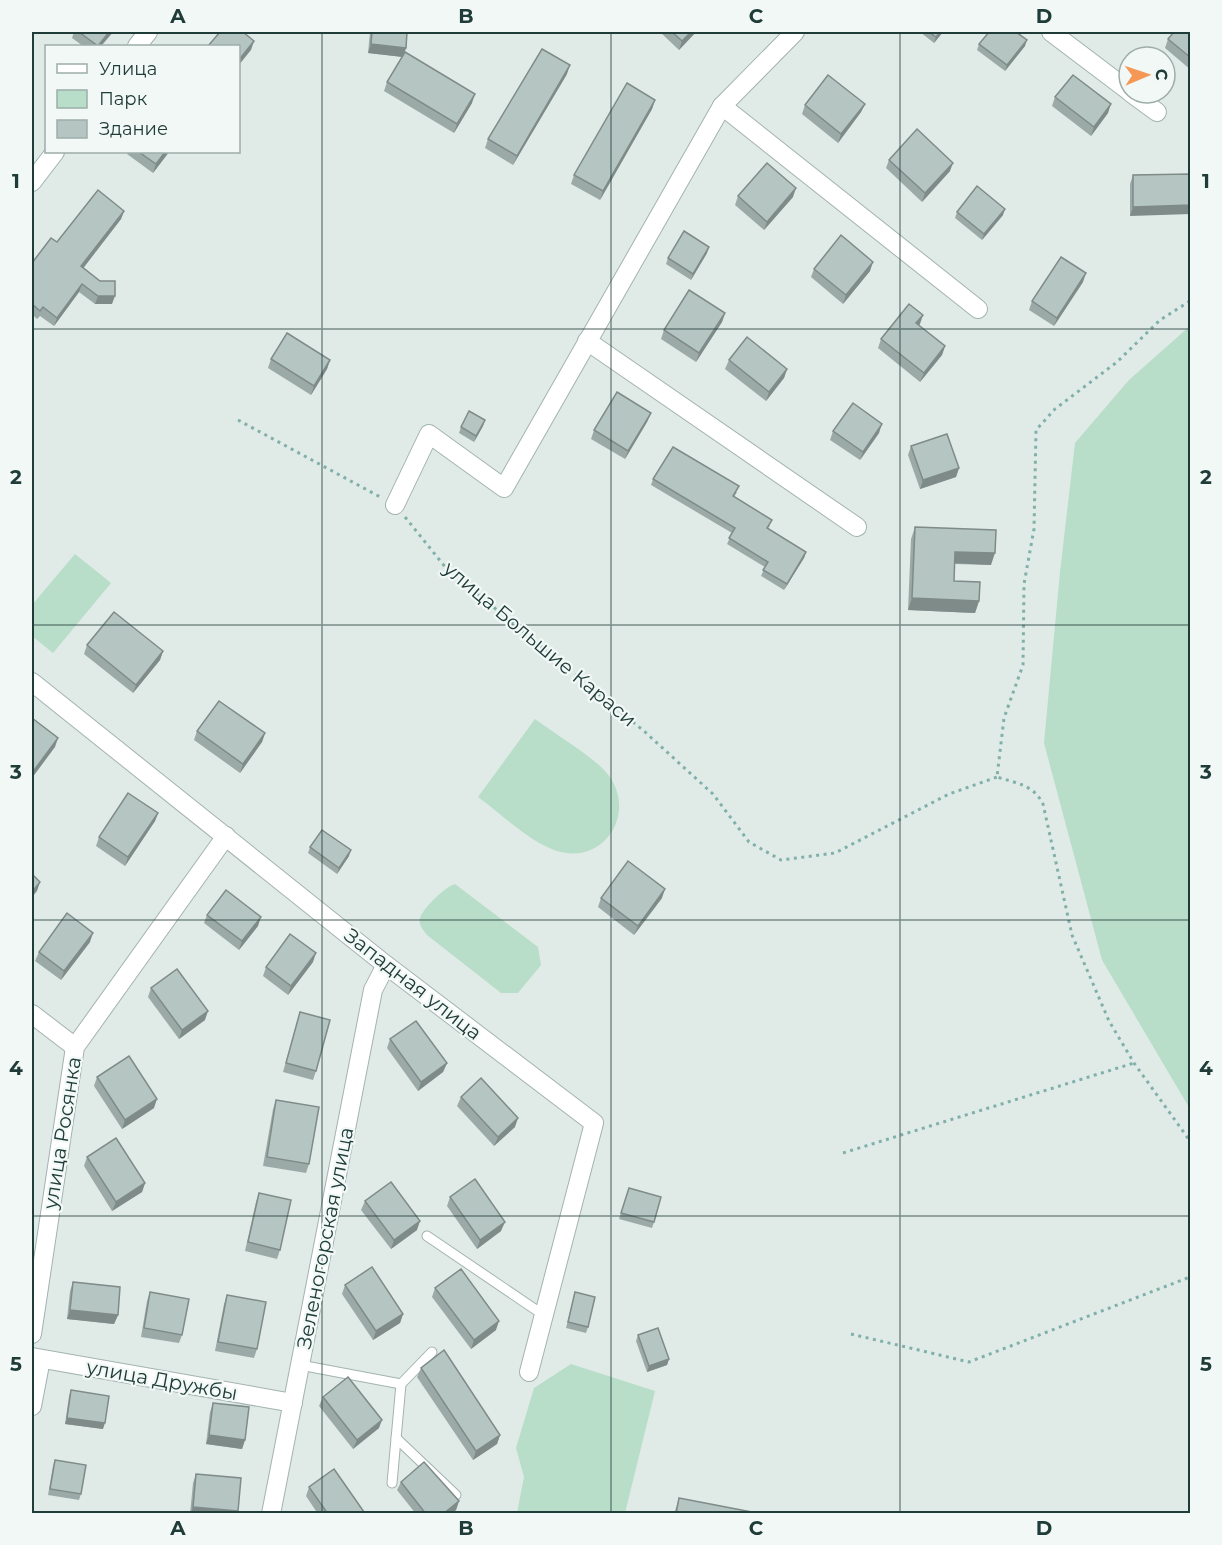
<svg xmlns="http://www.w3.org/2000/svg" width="1222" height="1545" font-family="Montserrat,sans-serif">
	<rect width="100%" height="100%" fill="#e0ebe8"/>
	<g fill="#b8ddc9">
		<path d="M1190 326V1109L1102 960 1044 743 1060 572 1075 443 1129 380Z"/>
		<path d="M75 554 111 583 53 653 32 636V605Z"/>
		<path d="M535 719C555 734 589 754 605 771 639 808 607 866 557 851 531 843 500 813 478 797Z"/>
		<path d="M455 884 538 947 541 965 518 993H501L427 935C423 930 418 924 420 918 424 907 445 887 455 884Z"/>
		<path d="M571 1364 655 1391 625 1513H517L524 1477 516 1448 534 1388Z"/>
	</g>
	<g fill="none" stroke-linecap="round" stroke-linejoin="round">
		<defs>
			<g id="service">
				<path d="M427 1236 542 1314"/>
				<path d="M300 1365 401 1384 432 1352"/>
				<path d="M396 1438 456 1495"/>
				<path d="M392 1483 401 1384"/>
			</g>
			<g id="minor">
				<path d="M1051 32 1129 91"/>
				<path d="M137 46 148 32"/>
				<path d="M1131 93 1157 112"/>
				<path d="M722 106 978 309"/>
				<path d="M32 182 55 152"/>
				<path d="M587 341 857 527"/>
				<path d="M395 505 429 434 504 488 722 106 795 32"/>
				<path d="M32 682 386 965 594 1123 529 1372"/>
				<path d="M32 1014 75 1047"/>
				<path d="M32 1334 75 1047 226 836"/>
				<path d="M32 1357 293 1403"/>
				<path d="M32 1406 41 1359"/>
				<path d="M271 1514 373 990 386 965"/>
			</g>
		</defs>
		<use href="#service" stroke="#a3b3b0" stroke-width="11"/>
		<use href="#minor" stroke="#a3b3b0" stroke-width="20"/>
		<g stroke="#80b0a9" stroke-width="3" stroke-dasharray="3 4.5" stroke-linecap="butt">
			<path d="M1190 301 1160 320 1117 362 1055 409 1036 430 1034 529 1024 584 1023 665 1004 718 997 777C1016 783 1034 785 1043 804L1072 935 1109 1021 1134 1063 1190 1141"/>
			<path d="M238 420 382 498"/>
			<path d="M405 517 446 568 645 732 713 794 749 842 781 860 835 853 949 794 997 777"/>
			<path d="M843 1153 1134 1063"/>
			<path d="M851 1334 969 1362 1190 1277"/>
		</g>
		<use href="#service" stroke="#fff" stroke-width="9"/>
		<use href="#minor" stroke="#fff" stroke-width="18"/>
	</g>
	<g fill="#9caaa7">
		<path d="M74 32H113L101 46H83L72 38Z"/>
		<path d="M370 32H407L406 48 403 57 368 53Z"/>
		<path d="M660 32H696L679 50Z"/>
		<path d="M920 32H943L934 43Z"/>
		<path d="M1191 32V70L1165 48 1168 39Z"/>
		<path d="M979 44 1025 46 1005 71 977 50Z"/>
		<path d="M567 74 513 165 485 148 488 139Z"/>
		<path d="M387 82 472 103 454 133 384 91Z"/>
		<path d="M1055 97 1108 113 1091 136 1052 106Z"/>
		<path d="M655 100 652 109 600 200 571 184 574 175Z"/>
		<path d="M865 104 861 112 838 143 802 114 805 105Z"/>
		<path d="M128 152H169L153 173 127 154Z"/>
		<path d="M889 160 950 171 922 202 886 168Z"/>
		<path d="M1191 174 1130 216V184L1133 175Z"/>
		<path d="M738 196 793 197 764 230 735 205Z"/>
		<path d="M124 211 121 219 83 268 112 304H95L79 292 54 326 40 316 37 319 32 314V263Z"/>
		<path d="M957 212 1003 215 982 240 955 218Z"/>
		<path d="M707 253 691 280 666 264 668 258Z"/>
		<path d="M814 269 870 271 843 304 811 277Z"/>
		<path d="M1083 282 1054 326 1029 310 1032 301Z"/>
		<path d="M725 313 722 322 696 362 661 339 664 330Z"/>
		<path d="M920 324 919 325 945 346 942 355 920 382 878 348 881 339Z"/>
		<path d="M271 359 330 360 327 369 311 395 268 368Z"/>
		<path d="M729 360 787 369 784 378 766 401 725 369Z"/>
		<path d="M651 413 647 422 625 459 591 439 594 430Z"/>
		<path d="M485 420 483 426 474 442 459 433 461 427Z"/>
		<path d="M833 431 879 433 860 460 830 440Z"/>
		<path d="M911 446 959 468 956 477 920 489 908 455Z"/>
		<path d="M653 479 737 492 734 497 770 526 768 528 806 552 804 558 784 590 761 576 765 567 727 544 732 533 651 485Z"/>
		<path d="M915 527 991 565 954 564V581L979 601 975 613 908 610 911 539Z"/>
		<path d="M87 645 163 651 160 660 133 693 84 654Z"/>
		<path d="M197 731 265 733 262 742 240 773 194 740Z"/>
		<path d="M158 813 155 821 125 866 96 846 99 837Z"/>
		<path d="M310 847 349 856 337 874 308 853Z"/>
		<path d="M601 898H662L634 935 598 907Z"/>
		<path d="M207 915 258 926 239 950 204 923Z"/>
		<path d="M90 942 61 980 35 961 39 952Z"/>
		<path d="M313 962 288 995 263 976 266 967Z"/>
		<path d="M151 988 205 1020 179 1039 148 997Z"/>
		<path d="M300 1012 316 1071 313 1080 283 1072Z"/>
		<path d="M390 1039 447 1063 443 1072 418 1091 387 1048Z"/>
		<path d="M97 1077 154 1108 122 1129 94 1086Z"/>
		<path d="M461 1097 515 1127 494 1146 457 1106Z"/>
		<path d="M276 1100 309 1164 306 1173 263 1166 273 1109Z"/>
		<path d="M87 1157 145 1183 142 1192 112 1211 84 1166Z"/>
		<path d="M629 1188 654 1222 652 1228 619 1219Z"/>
		<path d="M259 1193 280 1250 277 1259 245 1251 256 1202Z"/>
		<path d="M450 1197 501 1231 477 1249 447 1206Z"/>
		<path d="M365 1201 417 1230 391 1249 361 1210Z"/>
		<path d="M73 1282 118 1315 114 1324 67 1319 70 1291Z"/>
		<path d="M345 1285 403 1314 400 1323 373 1340 342 1294Z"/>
		<path d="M435 1288 496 1330 471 1349 432 1297Z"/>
		<path d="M150 1292 182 1335 179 1343 141 1337 147 1301Z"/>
		<path d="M575 1292 588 1327 586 1333 566 1328Z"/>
		<path d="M227 1295 257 1349 254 1358 215 1351 224 1304Z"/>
		<path d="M638 1335 669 1359 667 1365 647 1372 636 1341Z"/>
		<path d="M421 1368 500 1435 497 1444 473 1460 417 1377Z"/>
		<path d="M71 1390 103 1429 65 1424 69 1396Z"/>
		<path d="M323 1397 379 1428 353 1449 319 1406Z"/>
		<path d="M213 1403 245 1440 242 1449 206 1444 210 1412Z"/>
		<path d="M55 1460 81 1494 79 1500 48 1495 53 1466Z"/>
		<path d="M196 1474 237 1514H190L193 1483Z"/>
		<path d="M401 1482 459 1501 456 1510 451 1514H416L397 1490Z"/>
		<path d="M309 1487 364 1514H318L306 1496Z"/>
		<path d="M679 1498 757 1513 674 1514Z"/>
	</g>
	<g fill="#7f8b88">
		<path d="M109 32H113L101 46H98Z"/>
		<path d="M691 32H696L679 50 682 41Z"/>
		<path d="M940 32H943L934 43 936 37Z"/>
		<path d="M1027 40 1025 46 1005 71 1007 65Z"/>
		<path d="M254 41 251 50 238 66V61Z"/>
		<path d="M371 44 406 48 403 57 368 53Z"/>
		<path d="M570 65 567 74 513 165 517 156Z"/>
		<path d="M475 94 472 103 454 133 457 124Z"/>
		<path d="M655 100 652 109 600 200 603 191Z"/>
		<path d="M865 104 861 112 838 143 841 134Z"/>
		<path d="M1111 104 1108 113 1091 136 1094 127Z"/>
		<path d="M165 152H169L153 173 156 164Z"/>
		<path d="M953 163 950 171 922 202 925 193Z"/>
		<path d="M796 188 793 197 764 230 767 222Z"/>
		<path d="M1191 205V214L1130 216 1133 207Z"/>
		<path d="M1005 209 1003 215 982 240 984 234Z"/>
		<path d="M124 211 121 219 78 275 81 266Z"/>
		<path d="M709 247 707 253 691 280 693 274Z"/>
		<path d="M873 262 870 271 843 304 846 295Z"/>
		<path d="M1086 273 1083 282 1054 326 1057 318Z"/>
		<path d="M82 284 79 292 54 326 57 318Z"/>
		<path d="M98 296H115L112 304H95Z"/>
		<path d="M725 313 722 322 696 362 699 353Z"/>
		<path d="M923 315 920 324 913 332 916 323Z"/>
		<path d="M945 346 942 355 920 382 924 373Z"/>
		<path d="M330 360 327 369 311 395 314 386Z"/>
		<path d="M787 369 784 378 766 401 769 392Z"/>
		<path d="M651 413 647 422 625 459 628 451Z"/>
		<path d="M485 420 483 426 474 442 476 436Z"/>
		<path d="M882 424 879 433 860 460 863 452Z"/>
		<path d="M959 468 956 477 920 489 923 480Z"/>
		<path d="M806 552 804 558 784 590 787 584Z"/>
		<path d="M955 552 995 553 991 565 950 563Z"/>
		<path d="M912 598 979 601 975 613 908 610Z"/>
		<path d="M163 651 160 660 133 693 136 685Z"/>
		<path d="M265 733 262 742 240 773 243 764Z"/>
		<path d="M58 738 55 747 32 778V773Z"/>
		<path d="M158 813 155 821 125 866 128 857Z"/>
		<path d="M351 850 349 856 337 874 339 868Z"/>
		<path d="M40 882 37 891 32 897V892Z"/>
		<path d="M665 889 662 898 634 935 638 926Z"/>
		<path d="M261 917 258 926 239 950 242 941Z"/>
		<path d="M93 933 90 942 61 980 64 971Z"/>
		<path d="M316 953 313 962 288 995 291 986Z"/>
		<path d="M208 1011 205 1020 179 1039 182 1030Z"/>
		<path d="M447 1063 443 1072 418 1091 421 1082Z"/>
		<path d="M157 1099 154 1108 122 1129 125 1120Z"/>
		<path d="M518 1118 515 1127 494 1146 498 1137Z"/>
		<path d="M145 1183 142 1192 112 1211 116 1202Z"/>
		<path d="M420 1221 417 1230 391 1249 394 1240Z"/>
		<path d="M505 1222 501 1231 477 1249 480 1240Z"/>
		<path d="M70 1310 118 1315 114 1324 67 1319Z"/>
		<path d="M403 1314 400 1323 373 1340 376 1331Z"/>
		<path d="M499 1321 496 1330 471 1349 474 1340Z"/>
		<path d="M669 1359 667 1365 647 1372 649 1366Z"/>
		<path d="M67 1418 105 1423 103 1429 65 1424Z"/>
		<path d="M382 1420 379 1428 353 1449 357 1440Z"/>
		<path d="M209 1435 245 1440 242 1449 206 1444Z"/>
		<path d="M500 1435 497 1444 473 1460 476 1451Z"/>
		<path d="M459 1501 456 1510 451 1514H443Z"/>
		<path d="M193 1507 238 1511 237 1514H190Z"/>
	</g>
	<g fill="#b5c6c2" stroke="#7f8b88" stroke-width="1.5">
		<path d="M79 32H109L98 46Z"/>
		<path d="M220 32H243L254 41 238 61V46H208Z"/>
		<path d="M372 32H407L406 48 371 44Z"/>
		<path d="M672 32H691L682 41Z"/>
		<path d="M929 32H940L936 37Z"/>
		<path d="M989 32H1016L1027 40 1007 65 979 44Z"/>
		<path d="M1174 32H1191V58L1168 39Z"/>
		<path d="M542 49 570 65 517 156 488 139Z"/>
		<path d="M405 52 475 94 457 124 387 82Z"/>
		<path d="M828 75 865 104 841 134 805 105Z"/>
		<path d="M1073 75 1111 104 1094 127 1055 97Z"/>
		<path d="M627 83 655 100 603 191 574 175Z"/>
		<path d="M917 129 953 163 925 193 889 160Z"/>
		<path d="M139 152H165L156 164Z"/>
		<path d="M767 163 796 188 767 222 738 196Z"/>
		<path d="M1191 174V205L1133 207V175Z"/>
		<path d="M977 186 1005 209 984 234 957 212Z"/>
		<path d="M98 190 124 211 81 266 100 281H115V296H98L82 284 57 318 43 307 40 311 32 304V301L33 299 32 298V263L51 238 57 242Z"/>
		<path d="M684 231 709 247 693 274 668 258Z"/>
		<path d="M841 235 873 262 846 295 814 269Z"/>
		<path d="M1061 257 1086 273 1057 318 1032 301Z"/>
		<path d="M689 290 725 313 699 353 664 330Z"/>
		<path d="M909 304 923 315 916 323 945 346 924 373 881 339Z"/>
		<path d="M287 333 330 360 314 386 271 359Z"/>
		<path d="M747 337 787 369 769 392 729 360Z"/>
		<path d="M617 392 651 413 628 451 594 430Z"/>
		<path d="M853 403 882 424 863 452 833 431Z"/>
		<path d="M469 411 485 420 476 436 461 427Z"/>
		<path d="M947 434 959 468 923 480 911 446Z"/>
		<path d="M673 447 739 486 733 496 772 520 767 528 806 552 787 584 763 570 768 562 729 538 735 528 653 479Z"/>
		<path d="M915 527 996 530 995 553 955 552 954 581 980 582 979 601 912 598Z"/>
		<path d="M114 612 163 651 136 685 87 645Z"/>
		<path d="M219 701 265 733 243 764 197 731Z"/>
		<path d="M32 718 58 738 32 773Z"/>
		<path d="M128 793 158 813 128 857 99 837Z"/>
		<path d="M322 830 351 850 339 868 310 847Z"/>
		<path d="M628 861 665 889 638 926 601 898Z"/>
		<path d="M32 874 40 882 32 892Z"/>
		<path d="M226 890 261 917 242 941 207 915Z"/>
		<path d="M67 913 93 933 64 971 39 952Z"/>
		<path d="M290 934 316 953 291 986 266 967Z"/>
		<path d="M177 969 208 1011 182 1030 151 988Z"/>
		<path d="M300 1012 330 1020 316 1071 286 1063Z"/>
		<path d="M416 1021 447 1063 421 1082 390 1039Z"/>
		<path d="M129 1056 157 1099 125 1120 97 1077Z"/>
		<path d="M481 1078 518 1118 498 1137 461 1097Z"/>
		<path d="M276 1100 319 1107 309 1164 267 1157Z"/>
		<path d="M116 1138 145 1183 116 1202 87 1157Z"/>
		<path d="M475 1179 505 1222 480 1240 450 1197Z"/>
		<path d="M391 1182 420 1221 394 1240 365 1201Z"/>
		<path d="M629 1188 661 1197 654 1222 621 1213Z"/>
		<path d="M259 1193 291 1200 280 1250 248 1242Z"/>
		<path d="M372 1267 403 1314 376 1331 345 1285Z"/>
		<path d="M461 1269 499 1321 474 1340 435 1288Z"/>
		<path d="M73 1282 120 1287 118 1315 70 1310Z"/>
		<path d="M150 1292 189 1299 182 1335 144 1328Z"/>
		<path d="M575 1292 595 1297 588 1327 568 1322Z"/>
		<path d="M227 1295 266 1302 257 1349 218 1342Z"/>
		<path d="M658 1328 669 1359 649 1366 638 1335Z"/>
		<path d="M444 1350 500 1435 476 1451 421 1368Z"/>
		<path d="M348 1377 382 1420 357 1440 323 1397Z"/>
		<path d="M71 1390 109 1396 105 1423 67 1418Z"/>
		<path d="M213 1403 249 1407 245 1440 209 1435Z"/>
		<path d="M55 1460 86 1465 81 1494 50 1489Z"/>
		<path d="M424 1462 459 1501 443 1514H426L401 1482Z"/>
		<path d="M334 1469 364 1512 362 1514H328L309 1487Z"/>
		<path d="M196 1474 241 1478 238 1511 193 1507Z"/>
		<path d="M679 1498 757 1513 676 1514Z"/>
	</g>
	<path fill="none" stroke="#203c39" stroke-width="1.5" stroke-opacity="0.55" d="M322 32V1514M611 32V1514M900 32V1514M32 329H1190M32 625H1190M32 920H1190M32 1216H1190"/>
	<g text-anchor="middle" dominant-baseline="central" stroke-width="4.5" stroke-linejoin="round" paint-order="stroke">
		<g font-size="20" fill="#203c39" stroke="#f1f8f5">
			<text transform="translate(540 644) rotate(40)">улица Большие Караси</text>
			<text transform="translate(413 984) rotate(38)">Западная улица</text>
			<text transform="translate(62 1133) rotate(-81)">улица Росянка</text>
			<text transform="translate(325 1238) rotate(-79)">Зеленогорская улица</text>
			<text transform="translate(162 1380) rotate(10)">улица Дружбы</text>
		</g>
	</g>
	<rect width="1222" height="1545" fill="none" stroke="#f1f8f5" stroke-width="66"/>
	<rect x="45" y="45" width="195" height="108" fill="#f1f8f5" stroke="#9dadaa" stroke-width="1.5"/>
	<rect x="57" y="64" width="30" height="9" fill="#ffffff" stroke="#9dadaa" stroke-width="1.5"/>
	<text x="99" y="75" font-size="18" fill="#203c39">Улица</text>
	<rect x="57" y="90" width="30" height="18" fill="#b8ddc9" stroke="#9dadaa" stroke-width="1.5"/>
	<text x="99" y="105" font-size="18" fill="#203c39">Парк</text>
	<rect x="57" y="120" width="30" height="18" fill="#b5c6c2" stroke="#9dadaa" stroke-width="1.5"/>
	<text x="99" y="135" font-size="18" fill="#203c39">Здание</text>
	<g transform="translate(1147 75) rotate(88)"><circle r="28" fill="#f1f8f5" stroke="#9dadaa" stroke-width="1.5"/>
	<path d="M0-4.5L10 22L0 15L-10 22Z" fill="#f59755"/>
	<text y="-9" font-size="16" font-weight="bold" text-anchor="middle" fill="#203c39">С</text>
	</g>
	<rect x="33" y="33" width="1156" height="1479" fill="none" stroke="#203c39" stroke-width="2"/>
	<g font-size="20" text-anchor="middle" font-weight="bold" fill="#203c39">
		<text x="178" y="23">A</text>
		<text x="466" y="23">B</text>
		<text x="756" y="23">C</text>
		<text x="1044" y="23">D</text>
		<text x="16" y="188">1</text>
		<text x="1206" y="188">1</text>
		<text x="16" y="484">2</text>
		<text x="1206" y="484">2</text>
		<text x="16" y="779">3</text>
		<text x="1206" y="779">3</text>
		<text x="16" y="1075">4</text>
		<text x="1206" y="1075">4</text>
		<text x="16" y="1371">5</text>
		<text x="1206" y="1371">5</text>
		<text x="178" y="1535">A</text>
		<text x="466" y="1535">B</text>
		<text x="756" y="1535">C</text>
		<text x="1044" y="1535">D</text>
	</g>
</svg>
